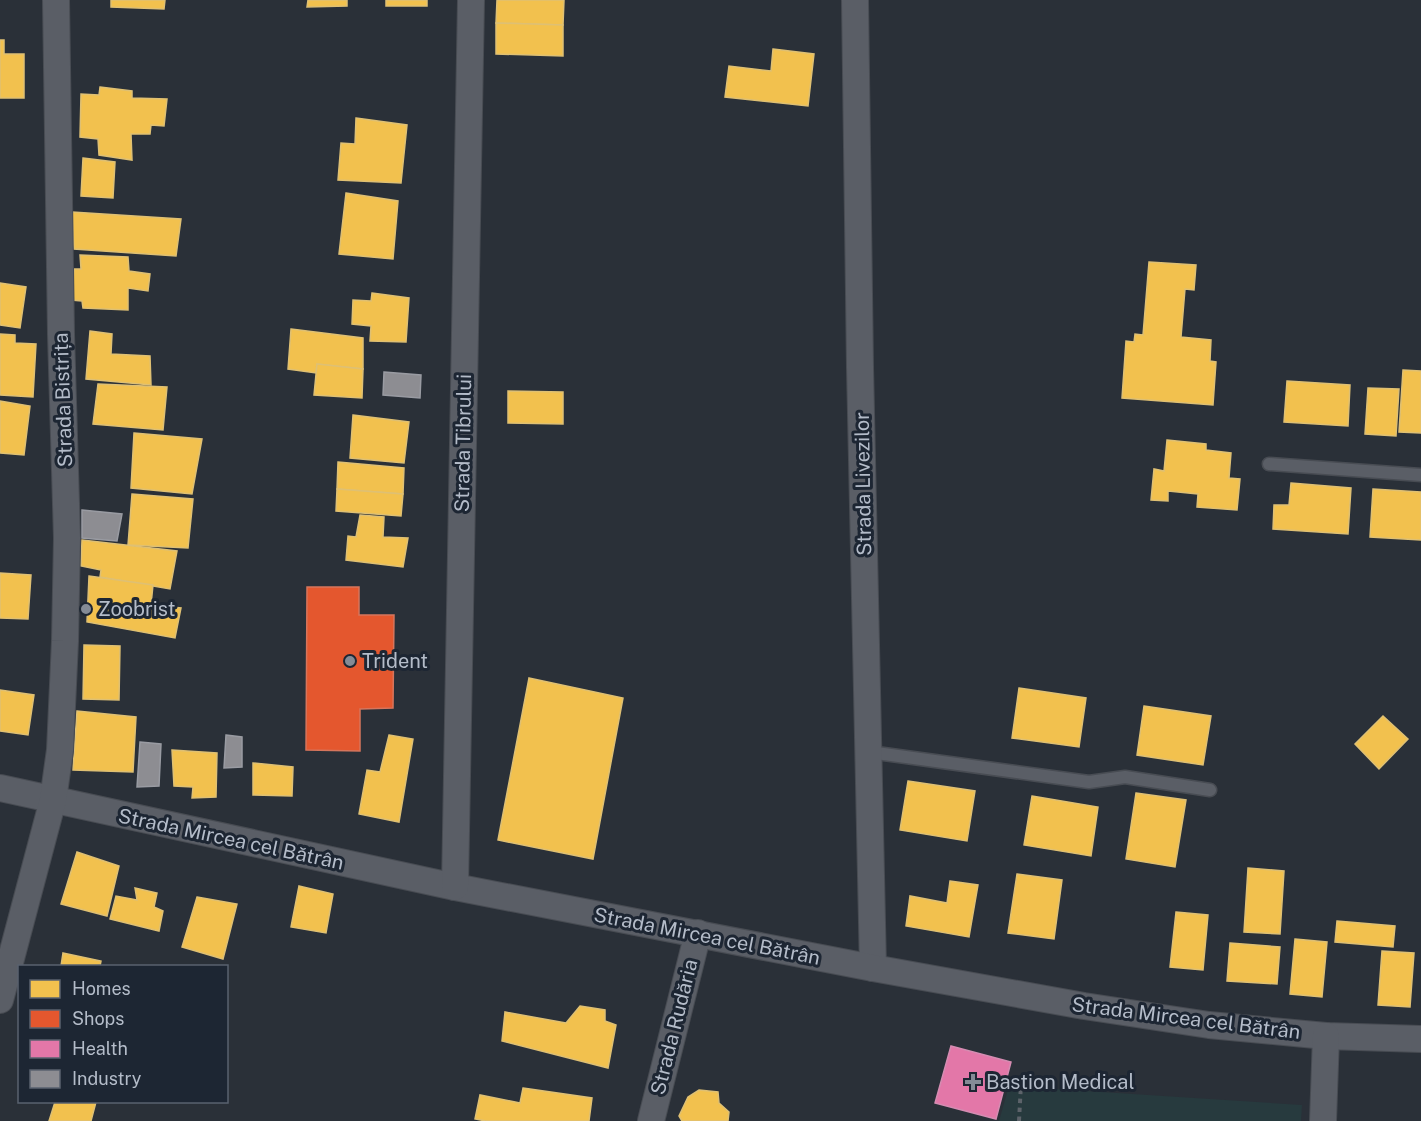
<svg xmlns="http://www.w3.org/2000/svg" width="1421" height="1121" font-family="'Public Sans',sans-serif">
	<rect width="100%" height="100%" fill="#2a3038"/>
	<path fill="#273a3e" d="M1009 1086 1302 1105 1301 1121H999Z"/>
	<g fill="#f2c14e" stroke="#dfc073" stroke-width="1.5">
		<path d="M111 0H165L164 9 111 7Z"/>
		<path d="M308 0H347V6L307 7Z"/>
		<rect x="386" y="0" width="41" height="6"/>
		<path d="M497 0H564L563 25 496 23Z"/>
		<path d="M496 23 563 25V56L496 54Z"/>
		<path d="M0 40H4V54H24V98H0Z"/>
		<path d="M773 49 814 54 808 106 725 97 729 66 771 71Z"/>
		<path d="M100 87 132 91V98L167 99 164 126 151 125 150 134H131L132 160 99 155 98 139 80 137 81 94 99 95Z"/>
		<path d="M356 118 407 125 401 183 338 180 341 143 355 144Z"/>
		<path d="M83 158 115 162 113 198 81 196Z"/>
		<path d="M346 193 398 201 393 259 339 254Z"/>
		<path d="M72 212 181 219 176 256 74 249Z"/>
		<path d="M80 255 128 257 129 271 150 274 148 291 128 288V310L83 308 82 301 71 300 74 269H81Z"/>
		<path d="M1149 262 1196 265 1194 290 1185 289 1181 337 1211 340 1210 361 1216 362 1213 405 1122 398 1126 341 1134 342 1135 334 1143 335Z"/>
		<path d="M0 283 26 287 20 328 0 325Z"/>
		<path d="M372 293 409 298 406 342 370 341 371 326 352 324 353 300 371 301Z"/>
		<path d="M291 329 363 338V369L317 364 316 373 288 369Z"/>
		<path d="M90 331 112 334 111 354 150 356 151 385 86 379Z"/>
		<path d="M0 334 15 335V343L36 344 33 397 0 395Z"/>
		<path d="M317 364 363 369 362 398 314 395Z"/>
		<path d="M1403 370 1421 371V433L1399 432Z"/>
		<path d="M1287 381 1350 385 1348 426 1284 422Z"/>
		<path d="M98 384 167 387 163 430 93 424Z"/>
		<path d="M1368 388 1399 389 1396 436 1365 434Z"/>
		<path d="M508 391 563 392V424L508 423Z"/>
		<path d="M0 401 30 406 24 455 0 453Z"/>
		<path d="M353 415 409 422 404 463 350 458Z"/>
		<path d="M134 433 202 439 192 494 131 488Z"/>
		<path d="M1167 440 1206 444V450L1231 453 1229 478 1240 479 1237 510 1197 507 1198 494 1168 491V501L1151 500 1154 469 1164 471Z"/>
		<path d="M338 462 404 468 403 494 337 489Z"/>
		<path d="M1291 483 1351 488 1348 534 1273 529 1274 505H1289Z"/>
		<path d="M337 489 403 494 401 516 336 511Z"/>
		<path d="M1373 489 1421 492V540L1370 537Z"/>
		<path d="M132 494 193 499 188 548 128 545Z"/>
		<path d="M360 515 384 517 383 537 408 538 403 567 346 560 348 536 356 537Z"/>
		<path d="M82 540 177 551 170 589 100 577 101 570 81 566Z"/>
		<path d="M0 573 31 575 28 619 0 618Z"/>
		<path d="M89 576 153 585 151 605 181 608 175 638 87 622Z"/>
		<path d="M84 645 120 646 119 700 83 699Z"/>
		<path d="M529 678 623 698 593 859 498 840Z"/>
		<path d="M1019 688 1086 698 1079 747 1012 738Z"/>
		<path d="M0 690 34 695 28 735 0 731Z"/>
		<path d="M1144 706 1211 716 1203 765 1137 755Z"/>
		<path d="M77 711 136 717 133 772 73 770Z"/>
		<path d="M1383 716 1408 739 1379 769 1355 744Z"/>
		<path d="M389 735 413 739 399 822 359 814 367 770 380 772Z"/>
		<path d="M172 750 217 753 216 797 192 798 193 787 174 786Z"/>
		<path d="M253 763 293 767 292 796 253 795Z"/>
		<path d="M908 781 975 791 967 841 900 830Z"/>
		<path d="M1136 793 1186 800 1175 867 1126 859Z"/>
		<path d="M1032 796 1098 807 1091 856 1024 845Z"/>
		<path d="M77 852 119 866 107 916 61 904Z"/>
		<path d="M1248 868 1284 871 1280 934 1244 932Z"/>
		<path d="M1017 874 1062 880 1054 939 1008 933Z"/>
		<path d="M950 881 978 885 969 937 906 926 910 896 947 903Z"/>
		<path d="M299 886 333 894 326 933 291 927Z"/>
		<path d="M135 888 157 893 154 907 163 911 159 931 110 919 116 896 137 900Z"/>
		<path d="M197 897 237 904 223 959 182 947Z"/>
		<path d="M1176 912 1208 915 1203 970 1170 967Z"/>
		<path d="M1337 921 1395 926 1393 947 1335 942Z"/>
		<path d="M1295 939 1327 942 1322 997 1290 994Z"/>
		<path d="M1230 943 1280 947 1277 984 1227 981Z"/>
		<path d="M1382 951 1414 953 1410 1007 1378 1005Z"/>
		<path d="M63 953 101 961 100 966H61Z"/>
		<path d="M580 1006 605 1010V1021L616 1025 608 1068 502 1041 505 1012 566 1023Z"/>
		<path d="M523 1088 592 1098 589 1121H486L475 1119 480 1095 520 1103Z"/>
		<path d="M699 1090 718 1092 719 1103 729 1112 728 1121H682L679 1116 688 1097Z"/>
		<path d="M55 1102H96L91 1121H49Z"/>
	</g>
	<path fill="#e4572e" stroke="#d6755c" stroke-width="1.5" d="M307 587H359V615H394L393 708 360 709V751L306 750Z"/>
	<path fill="#e377a8" stroke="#d58cb2" stroke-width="1.5" d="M951 1046 1011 1062 996 1119 935 1103Z"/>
	<g fill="#8d8d92" stroke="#999ba2" stroke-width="1.5">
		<path d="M384 372 421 375 420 398 383 395Z"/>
		<path d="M82 510 122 514 117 541 82 538Z"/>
		<path d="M226 735 242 737V767L224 768Z"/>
		<path d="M140 742 161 744 159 786 137 787Z"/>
	</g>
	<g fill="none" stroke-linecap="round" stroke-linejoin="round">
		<defs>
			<g id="service">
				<path d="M1269 464 1421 475"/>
				<path d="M869 752 1089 782 1125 777 1210 790"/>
			</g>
			<g id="minor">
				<path d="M855 0 860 367 873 968"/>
				<path d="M0 788 455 887 873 968 1084 1006 1209 1025 1326 1036 1421 1039"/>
				<path d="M455 887 471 0"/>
				<path d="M0 1000 53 800 60 750 65 641 67 538 61 334 56 0"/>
				<path d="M651 1121 698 933"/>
				<path d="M1323 1121 1326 1036"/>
			</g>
		</defs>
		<use href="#service" stroke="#484c53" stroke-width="15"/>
		<use href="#minor" stroke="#484c53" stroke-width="28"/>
		<path stroke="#5d636a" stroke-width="4" stroke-dasharray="4.5 4.5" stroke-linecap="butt" d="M1019 1121 1021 1084"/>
		<use href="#service" stroke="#5a5e66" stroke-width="12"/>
		<use href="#minor" stroke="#5a5e66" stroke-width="26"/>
	</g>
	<g fill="#848b96" stroke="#1d2633" stroke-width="2">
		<circle cx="86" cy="609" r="6"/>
		<circle cx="350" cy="661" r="6"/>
		<path d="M970 1073h6v6h6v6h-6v6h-6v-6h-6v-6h6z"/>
	</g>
	<g text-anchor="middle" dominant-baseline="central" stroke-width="6" stroke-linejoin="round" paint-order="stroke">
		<g font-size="20" fill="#b4bcc9" stroke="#1d2633">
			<text transform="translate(63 400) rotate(-92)">Strada Bistrița</text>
			<text transform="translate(463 443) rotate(-89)">Strada Tibrului</text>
			<text transform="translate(863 484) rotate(-91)">Strada Livezilor</text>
			<text transform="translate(231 839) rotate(12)">Strada Mircea cel Bătrân</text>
			<text transform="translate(707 936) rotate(11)">Strada Mircea cel Bătrân</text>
			<text transform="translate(1186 1018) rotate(7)">Strada Mircea cel Bătrân</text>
			<text transform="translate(674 1027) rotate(-76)">Strada Rudăria</text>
		</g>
		<g font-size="20" fill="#b4bcc9" stroke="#1d2633" text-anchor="start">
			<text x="98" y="609">Zoobrist</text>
			<text x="362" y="661">Trident</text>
			<text x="986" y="1082">Bastion Medical</text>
		</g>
	</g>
	<rect x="18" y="965" width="210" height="138" fill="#1d2633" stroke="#59626f" stroke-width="1.5"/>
	<rect x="30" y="980" width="30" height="18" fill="#f2c14e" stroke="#59626f" stroke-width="1.5"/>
	<text x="72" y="995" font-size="18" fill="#b4bcc9">Homes</text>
	<rect x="30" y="1010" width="30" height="18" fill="#e4572e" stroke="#59626f" stroke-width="1.5"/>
	<text x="72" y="1025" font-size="18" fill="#b4bcc9">Shops</text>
	<rect x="30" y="1040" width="30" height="18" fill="#e377a8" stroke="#59626f" stroke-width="1.5"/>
	<text x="72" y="1055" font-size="18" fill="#b4bcc9">Health</text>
	<rect x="30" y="1070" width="30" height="18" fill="#8d8d92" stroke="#59626f" stroke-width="1.5"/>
	<text x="72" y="1085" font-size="18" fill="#b4bcc9">Industry</text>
</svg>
